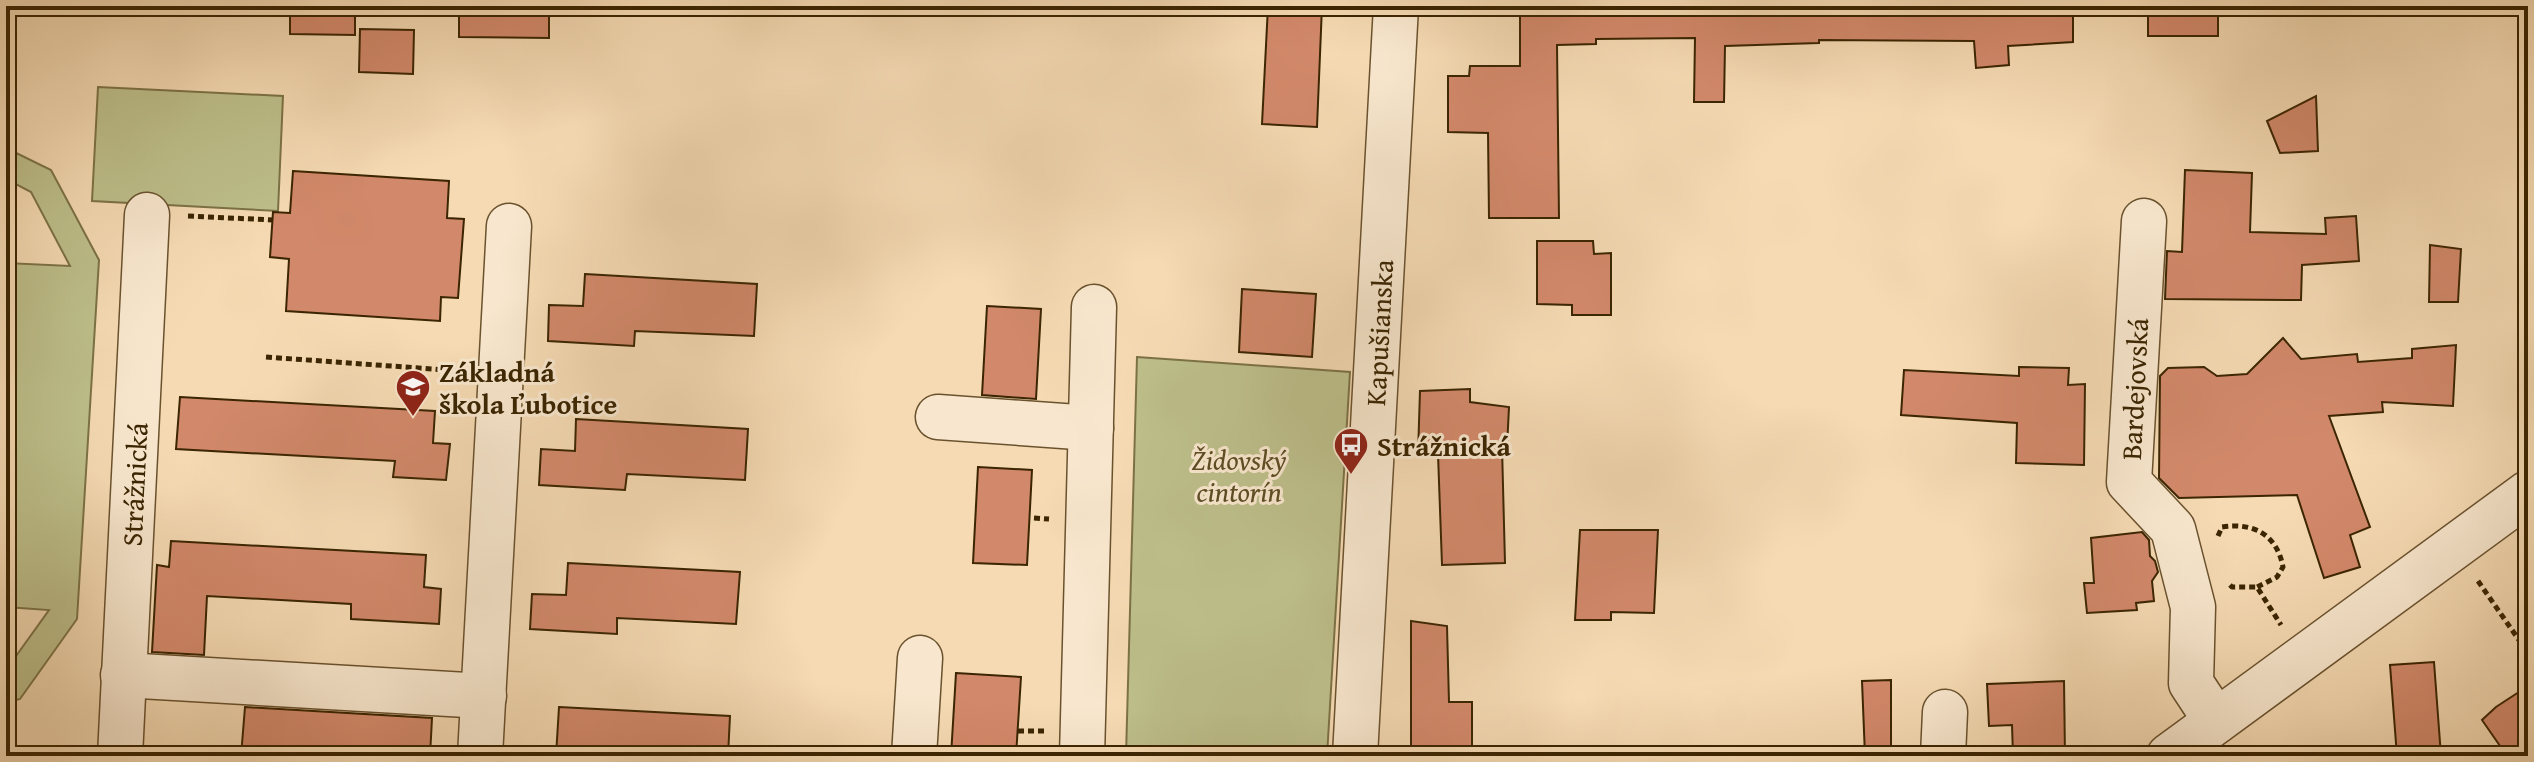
<svg xmlns="http://www.w3.org/2000/svg" width="2534" height="762" font-family="'Gentium Book Plus',serif">
	<rect width="100%" height="100%" fill="#f5dab3"/>
	<filter id="stains"><feTurbulence type="fractalNoise" baseFrequency=".0025" numOctaves="4"/><feColorMatrix values="0 0 0 0 .2 0 0 0 0 .09 0 0 0 0 .02 0 0 0 .5 -.17"/></filter>
	<radialGradient id="worn" r=".72"><stop offset=".6" stop-color="#630" stop-opacity="0"/><stop offset="1" stop-color="#630" stop-opacity=".3"/></radialGradient>
	<g fill="#bdbf8b" stroke="#7c7246" stroke-width="2">
		<path d="M98 87 283 96 278 211 92 201Z"/>
		<path d="M6 148 51 170 99 260 77 619 20 699 6 703V670L49 610 6 607V263L70 266 31 192 6 179Z"/>
		<path d="M1137 357 1350 372 1327 756H1126Z"/>
	</g>
	<g fill="#d2896b" stroke="#3b2502" stroke-width="2">
		<path d="M290 6H355V35L290 34Z"/>
		<path d="M459 6H549V38L459 37Z"/>
		<path d="M1268 6H1322L1317 127 1262 124Z"/>
		<path d="M1520 6H2073V42L2008 46 2009 65 1976 68 1974 41 1819 40V43L1725 46 1724 102H1694L1695 38 1596 39V44L1557 45 1559 218H1489L1488 133 1448 132V76H1469L1470 66H1520Z"/>
		<rect x="2148" y="6" width="70" height="30"/>
		<path d="M360 29 414 30 413 74 359 72Z"/>
		<path d="M2316 96 2318 151 2280 153 2267 121Z"/>
		<path d="M2185 170 2252 173 2250 232 2326 234 2325 218 2356 216 2359 261 2302 265 2301 300 2165 299 2167 251 2182 252Z"/>
		<path d="M293 171 449 181 447 218 464 219 458 298 441 297 440 321 286 311 289 259 270 257 273 212 290 213Z"/>
		<path d="M1537 241H1593L1594 254 1611 253V315H1572V305L1537 304Z"/>
		<path d="M2430 245 2461 249 2458 302H2429Z"/>
		<path d="M585 274 757 284 754 336 635 331 634 346 548 341 549 305 583 306Z"/>
		<path d="M1242 289 1316 294 1312 357 1239 352Z"/>
		<path d="M987 306 1041 309 1036 399 982 395Z"/>
		<path d="M2283 338 2301 359 2357 354 2358 362 2412 358V349L2456 345 2453 406 2382 402 2383 412 2329 416 2370 527 2350 535 2360 567 2324 578 2297 495 2179 498 2159 478 2160 376 2168 368 2204 367 2217 376 2247 374Z"/>
		<path d="M2019 367 2069 368 2068 385 2085 384 2084 465 2016 463 2017 423 1901 415 1904 370 2019 376Z"/>
		<path d="M1470 389V402L1509 407 1507 447H1502L1505 563 1442 565 1438 454H1418L1420 391Z"/>
		<path d="M180 397 435 411 433 443 450 444 446 480 393 477 395 461 176 449Z"/>
		<path d="M576 419 748 429 745 480 627 474 625 490 539 485 541 449 575 451Z"/>
		<path d="M978 467 1032 470 1027 565 973 563Z"/>
		<path d="M1580 530H1658L1654 613 1611 612V620H1575Z"/>
		<path d="M2142 532 2149 540 2150 556 2155 561 2158 572 2152 581 2154 601 2136 603 2137 610 2087 613 2084 583H2094L2091 538Z"/>
		<path d="M171 541 426 555 424 587 441 589 439 624 351 619V604L207 596 204 655 152 652 157 565 169 567Z"/>
		<path d="M568 563 740 572 736 624 617 618V634L530 629 532 594 566 595Z"/>
		<path d="M1411 621 1447 626 1449 702H1472V756H1411Z"/>
		<path d="M2434 662 2441 756H2397L2390 665Z"/>
		<path d="M956 673 1021 677 1016 756H951Z"/>
		<path d="M1891 680V756H1865L1862 681Z"/>
		<path d="M2064 681 2065 756H2013L2012 725 1989 726 1987 684Z"/>
		<path d="M2528 686V756H2507L2482 720 2496 707Z"/>
		<path d="M245 707 432 718 430 756H241Z"/>
		<path d="M559 707 730 716 728 756H556Z"/>
	</g>
	<g fill="none" stroke-linecap="round" stroke-linejoin="round">
		<defs>
			<g id="minor">
				<path d="M2144 221 2129 482 2173 529 2193 607 2191 683 2216 721"/>
				<path d="M938 417 1091 428"/>
				<path d="M123 675 484 696"/>
				<path id="s1" d="M120 756 147 215"/>
				<path d="M480 756 509 226"/>
				<path d="M914 756 920 658"/>
				<path d="M1082 756 1094 307"/>
				<path id="s2" d="M1355 756 1396 6"/>
				<path d="M1943 756 1945 712"/>
				<path d="M2169 756 2528 493"/>
			</g>
		</defs>
		<use href="#minor" stroke="#6a522e" stroke-width="47"/>
		<g stroke="#3b2502" stroke-width="5" stroke-dasharray="6 4" stroke-linecap="butt">
			<path d="M188 216 273 220"/>
			<path d="M266 357 460 371"/>
			<path d="M1034 518 1049 519"/>
			<path d="M2218 536 2222 527C2254 522 2277 535 2283 567L2277 577 2257 587"/>
			<path d="M2478 581 2528 653"/>
			<path d="M2230 585 2232 587H2257L2281 625"/>
			<path d="M1018 731H1045"/>
		</g>
		<use href="#minor" stroke="#f8e7ce" stroke-width="44"/>
	</g>
	<defs>
		<symbol id="school-pin" viewBox="-11 -11 22 30"><path d="M0 17L-7.5 6A9.5 9.5 0 1 1 7.5 6Z" fill="#8f2418" stroke="#f8e7ce"/><path d="M0-5L7-2L0 1L-7-2ZM-4 1L0 2.5L4 1V4Q0 6-4 4Z" fill="#fff"/></symbol>
		<symbol id="bus-pin" viewBox="-11 -11 22 30"><path d="M0 17L-7.5 6A9.5 9.5 0 1 1 7.5 6Z" fill="#8f2418" stroke="#f8e7ce"/><path d="M-5-6H5V4H4V6H2V4H-2V6H-4V4H-5ZM-3.5-4V0h7V-4ZM-3.5 1.2v1.5H-2V1.2ZM2 1.2v1.5H3.5V1.2Z" fill="#fff"/></symbol>
	</defs>
	<g fill-rule="evenodd">
		<use href="#school-pin" x="393" y="367" width="40" height="54"/>
		<use href="#bus-pin" x="1331" y="425" width="40" height="54"/>
	</g>
	<g text-anchor="middle" dominant-baseline="central" stroke-width="6" stroke-linejoin="round" paint-order="stroke">
		<g font-size="28" fill="#3b2502" stroke="#f8e7ce">
			<text stroke="none"><textPath href="#s2" startOffset="424">Kapušianska</textPath></text>
			<text transform="translate(2134 389) rotate(-87)">Bardejovská</text>
			<text stroke="none"><textPath href="#s1" startOffset="272">Strážnická</textPath></text>
		</g>
		<g font-size="28" font-weight="bold" fill="#3b2502" stroke="#f8e7ce" text-anchor="start">
			<text x="439" y="371">Základná<tspan x="439" dy="32">škola Ľubotice</tspan></text>
			<text x="1377" y="445">Strážnická</text>
		</g>
		<g font-size="28" font-style="italic" fill="#5c4c24" stroke="#f8e7ce">
			<text x="1239" y="459">Židovský<tspan x="1239" dy="32">cintorín</tspan></text>
		</g>
	</g>
	<rect width="2534" height="762" fill="none" stroke="#f5dab3" stroke-width="32"/>
	<rect x="8" y="8" width="2518" height="746" fill="none" stroke="#3b2502" stroke-width="4"/>
	<rect x="16" y="16" width="2502" height="730" fill="none" stroke="#3b2502" stroke-width="2"/>
	<rect width="100%" height="100%" filter="url(#stains)"/>
	<rect width="100%" height="100%" fill="url(#worn)"/>
</svg>
